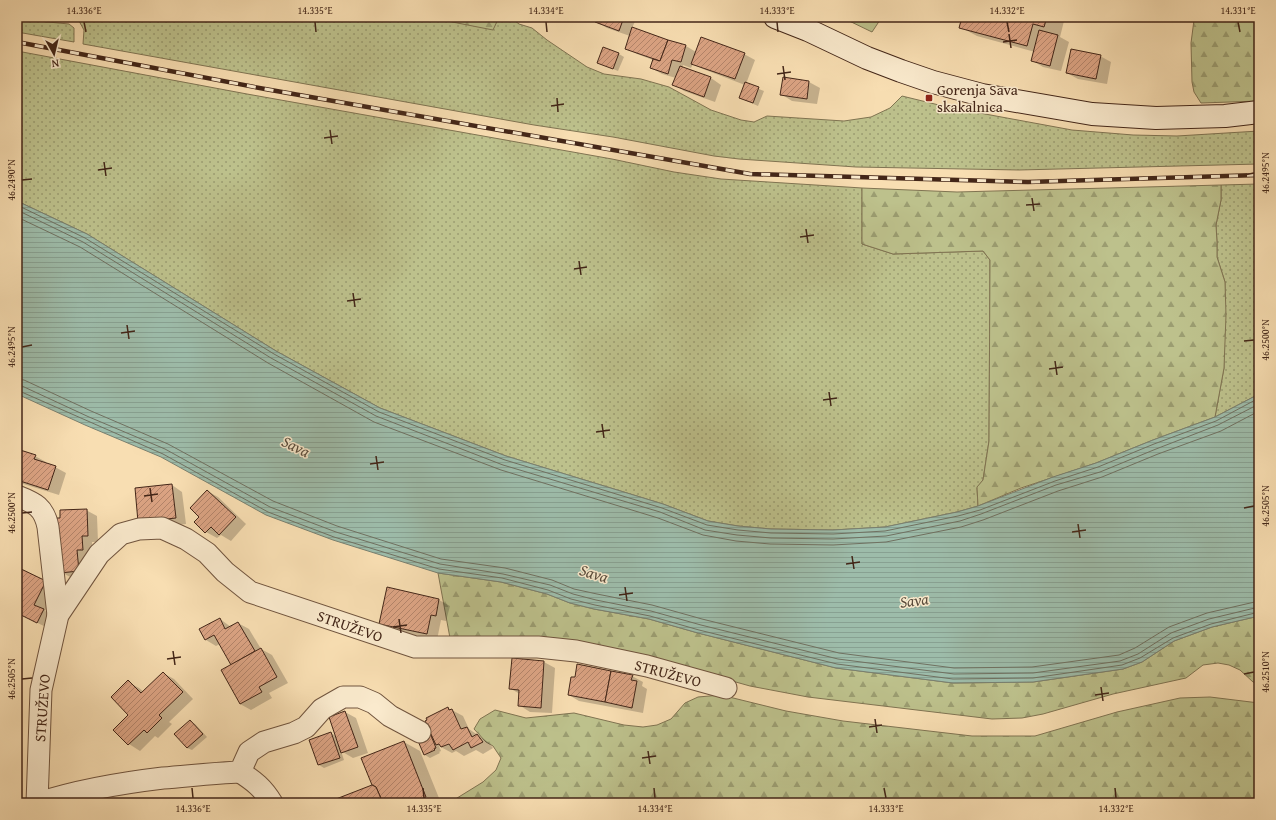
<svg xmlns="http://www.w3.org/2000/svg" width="1276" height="820" font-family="'Gentium Book Plus',serif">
	<defs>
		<pattern id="grass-dots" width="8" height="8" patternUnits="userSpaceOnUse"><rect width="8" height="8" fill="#bdc18c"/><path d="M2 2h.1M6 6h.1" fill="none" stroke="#9b9d71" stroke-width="1.8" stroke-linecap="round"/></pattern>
		<pattern id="forest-firs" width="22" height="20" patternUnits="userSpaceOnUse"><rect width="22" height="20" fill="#bdc18c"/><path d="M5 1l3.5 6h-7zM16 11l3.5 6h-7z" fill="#9b9d71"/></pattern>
		<pattern id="water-rules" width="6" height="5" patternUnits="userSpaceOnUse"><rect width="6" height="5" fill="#9dbcaa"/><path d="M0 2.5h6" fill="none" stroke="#88a192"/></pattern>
		<pattern id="building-hatch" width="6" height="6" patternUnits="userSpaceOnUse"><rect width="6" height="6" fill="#dca484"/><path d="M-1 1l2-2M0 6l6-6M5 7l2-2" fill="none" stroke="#b4856b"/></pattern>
	</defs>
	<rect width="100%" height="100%" fill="#f8deb2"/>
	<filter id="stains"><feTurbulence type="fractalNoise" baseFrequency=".005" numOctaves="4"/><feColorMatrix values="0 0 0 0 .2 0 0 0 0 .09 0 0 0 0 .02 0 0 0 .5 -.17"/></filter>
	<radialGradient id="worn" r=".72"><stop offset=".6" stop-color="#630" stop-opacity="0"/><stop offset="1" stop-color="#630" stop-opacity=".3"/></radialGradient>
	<g fill="url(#grass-dots)" stroke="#807452">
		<path d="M66 17H427L493 29 499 17H510L519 24 532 28 547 40 587 67 604 74 641 79 669 87 711 110 741 120 754 122 767 116 844 121 871 117 890 108 902 96 947 107 1072 130 1133 135 1177 136 1259 131V164L1019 170 856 167 739 159 714 156 613 137 534 125 83 44 84 30 79 21Z"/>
		<path d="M17 19 69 24 74 28V42L17 32Z"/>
		<path d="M17 51 247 94 612 159 674 172 721 179 862 188V244L893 254 983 251 990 260 989 441 983 480 977 488 978 506 957 512 885 527 833 530 771 529 738 526 708 521 663 504 506 456 380 408 276 351 87 234 17 201Z"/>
		<path d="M1259 184V394L1215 417 1224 368 1225 282 1217 257V242L1216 225 1221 200V185Z"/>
	</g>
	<g fill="url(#forest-firs)" stroke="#807452">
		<path d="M427 17H499L493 30Z"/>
		<path d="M1192 17H1259V101L1201 103 1194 92 1192 82 1191 43 1194 20Z"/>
		<path d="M1221 185V200L1216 225 1217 242V257L1225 282 1226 315 1224 368 1215 417 1153 440 1096 463 1021 488 978 506 977 487 983 480 989 441 990 260 983 251 893 254 862 244V188L957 192Z"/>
		<path d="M438 573 501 582 547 594 570 603 594 609 649 619 698 633 836 668 953 683 1033 682 1123 669 1142 662 1174 641 1212 627 1259 616V684L1253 682 1240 670 1229 665 1218 663 1203 665 1186 678 1113 694 1043 714 1022 718 992 719 808 697 750 686 693 670 450 638Z"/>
		<path d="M721 695 786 711 843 721 972 736H1035L1117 712 1180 698 1210 697 1259 703V803H449L483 782 496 770 501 758 493 746 486 742 474 729 480 719 495 710 526 718 574 713 624 725 643 727 657 725 671 719 685 703 698 697Z"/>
	</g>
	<path fill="#bdc18c" stroke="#807452" d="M841 17H882L872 32Z"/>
	<path fill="url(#water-rules)" stroke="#798070" d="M17 201 87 234 276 351 380 408 506 456 663 504 708 521 738 526 771 529 833 530 885 527 957 512 978 506 1053 477 1096 463 1153 440 1215 417 1259 394V616L1212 627 1174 641 1142 662 1123 669 1033 682 953 683 836 668 698 633 649 619 594 609 570 603 547 594 501 582 438 573 333 540 266 515 161 457 85 425 17 394Z"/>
	<g fill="#0003">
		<path d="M583 17H590L589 19Z"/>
		<path d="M598 17H637L632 28 686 46 696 52 744 54 755 60 746 84 764 91 758 106 740 98 745 85 703 69 693 64 691 68 683 65 682 68 711 78 721 85 715 102 684 91 674 84 676 78 662 74 651 68 653 60 637 54 626 48 630 36 607 28 597 22Z"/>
		<path d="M963 17H1065L1060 37 1069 42 1061 71 1043 67 1033 61 1035 52 977 36 960 27Z"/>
		<path d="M619 54 624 57 618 71 603 65Z"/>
		<path d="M1100 56 1111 62 1107 84 1078 79 1067 73Z"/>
		<path d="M809 82 820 88 817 104 792 101 781 94Z"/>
		<path d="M17 450 35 456 46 462 45 464 55 467 66 473 59 495 17 482Z"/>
		<path d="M172 485 182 492 186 524 150 528Z"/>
		<path d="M207 491 218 497 246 524 231 541 221 535 217 538 206 532 195 522 200 517Z"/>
		<path d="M86 510 97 516 98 542H92L93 555 72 578 61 572Z"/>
		<path d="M17 568 56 588 45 611 54 616 48 628 17 613Z"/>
		<path d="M387 589 439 600 450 606 446 621 441 620 437 640 391 630 380 624Z"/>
		<path d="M220 619 231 627 238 623 249 629 261 649 272 655 288 683 269 693 272 698 251 710 240 704 232 665 220 644 216 646 206 640Z"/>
		<path d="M544 662 555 668 552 713 530 712 519 705 520 694 511 689Z"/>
		<path d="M163 673 174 679 193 699 169 722 172 724 158 738 155 736 140 751 129 744 115 730 130 715 128 682 139 688 144 692Z"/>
		<path d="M632 676 643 682 642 686 647 689 643 713 579 701 569 695Z"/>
		<path d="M448 708 463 716 469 729 488 742 493 748 483 754 476 750 464 756 456 751 452 753 439 746 441 751 439 752 440 753 430 758 425 755 419 742 430 734 433 736Z"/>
		<path d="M345 712 356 718 368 753 353 758 341 751 344 760 324 768 319 765 331 733 337 737Z"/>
		<path d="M190 721 195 724 207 737 192 750 187 748Z"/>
		<path d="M404 742 420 751 441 803H331L373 786Z"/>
	</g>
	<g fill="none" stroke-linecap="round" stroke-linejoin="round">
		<g stroke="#707161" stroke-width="1">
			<path d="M17 205 85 238 274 354 379 412 505 460 662 508 707 525 738 530 771 533 833 534 885 531 958 516 980 510 1055 481 1098 467 1154 444 1216 421 1259 398"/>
			<path d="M17 210 83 242 271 358 376 416 503 465 660 512 705 530 737 535 771 538 833 539 886 536 960 521 981 514 1056 485 1100 472 1156 449 1218 425 1259 404"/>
			<path d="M17 217 80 247 268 363 374 422 501 470 658 518 703 535 736 541 770 544 833 545 886 542 961 527 983 520 1058 491 1102 477 1158 454 1221 431 1259 411"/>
			<path d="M17 379 24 380 91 411 168 444 273 501 337 526 441 559 505 568 552 580 574 589 597 594 652 605 702 619 839 653 954 668 1032 667 1119 655 1135 648 1169 627 1207 613 1259 601"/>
			<path d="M17 385 22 386 89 417 165 449 270 507 336 532 440 564 503 574 550 585 573 594 596 600 651 611 701 625 838 659 954 674 1033 673 1120 661 1138 654 1171 633 1209 619 1259 607"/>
			<path d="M17 390 163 454 268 512 334 537 439 569 502 578 548 590 571 599 595 605 650 616 699 630 837 664 953 679 1033 678 1122 665 1140 658 1173 638 1211 624 1259 612"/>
		</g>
	</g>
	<g fill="url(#building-hatch)" stroke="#432618">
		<path d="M597 17H624L619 31 595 22Z"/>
		<path d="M962 17H1047L1044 27 1033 24 1027 46 959 28Z"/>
		<path d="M632 27 668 40 660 61 625 49Z"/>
		<path d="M1039 30 1058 35 1050 66 1031 61Z"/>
		<path d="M701 37 745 53 735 79 691 64Z"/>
		<path d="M668 40 686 45 681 62 672 60 668 74 650 68 653 59 660 61Z"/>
		<path d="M603 47 619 53 613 69 597 63Z"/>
		<path d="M1071 49 1101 55 1096 79 1066 73Z"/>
		<path d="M680 66 711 77 704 97 672 85Z"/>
		<path d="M783 77 809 81 807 99 780 95Z"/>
		<path d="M745 82 759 87 753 103 739 98Z"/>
		<path d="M17 449 36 455 34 459 56 466 48 490 17 480Z"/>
		<path d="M172 484 176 518 138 522 135 488Z"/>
		<path d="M207 490 236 517 219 535 211 527 205 533 194 522 199 517 190 508Z"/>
		<path d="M87 509 88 536H82L83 550H77L79 571 60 573 56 518H60V510Z"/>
		<path d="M17 567 46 581 34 605 44 609 37 623 17 613Z"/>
		<path d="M387 587 439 599 436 616 431 615 427 634 379 624Z"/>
		<path d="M220 618 225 629 238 622 255 651 231 665 214 635 205 640 199 629Z"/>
		<path d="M261 648 277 677 259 687 262 692 240 704 221 670Z"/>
		<path d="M512 658 544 661 541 708 518 706 519 690 509 689Z"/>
		<path d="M577 664 611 671 605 702 568 695 571 677H575Z"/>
		<path d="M611 671 633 675 631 680 637 681 632 708 605 702Z"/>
		<path d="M163 672 183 692 159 715 162 718 147 733 144 730 128 745 113 730 128 715 111 697 128 680 141 693Z"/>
		<path d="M448 707 449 710 452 709 461 729 467 727 472 737 477 734 483 742 471 748 468 742 453 750 449 744 441 747 439 744 436 745 425 721 427 720 426 718Z"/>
		<path d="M345 711 358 747 341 753 329 717Z"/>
		<path d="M190 720 203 734 187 748 174 734Z"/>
		<path d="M331 732 340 758 318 765 309 740Z"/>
		<path d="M430 733 436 748 434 749 435 750 424 755 418 741Z"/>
		<path d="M404 741 426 797 411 803H383L376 787 372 785 361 758Z"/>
		<path d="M372 785 376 787 383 803H328L336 800V799Z"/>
	</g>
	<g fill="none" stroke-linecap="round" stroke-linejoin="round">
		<defs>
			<g id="street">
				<path d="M17 496C35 503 44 507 48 527L58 615"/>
				<path d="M240 772C254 781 263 788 272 803"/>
				<path d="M37 803 41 690 58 615 99 554 121 534 139 529 162 528 186 539 207 553 225 572 250 592 415 647H538L576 651 647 666 726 688"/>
				<path d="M39 803C79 790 121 783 163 778 189 776 214 773 240 772L249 752 264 742 294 733 306 727 322 709 343 697H360L374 703 390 716 420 732"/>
			</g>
			<path id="secondary" d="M775 17 808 30 867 58 901 71 933 82 982 95 1092 114 1156 118 1225 116 1259 112"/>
		</defs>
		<use href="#street" stroke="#70543e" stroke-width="23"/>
		<use href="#secondary" stroke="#432618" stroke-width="24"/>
		<use href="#street" stroke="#faeacd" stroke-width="21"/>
		<use href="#secondary" stroke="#faeacd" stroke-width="22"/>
		<defs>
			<path id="rail" d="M17 42 265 89 750 174 1028 182 1259 175"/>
		</defs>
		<use href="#rail" stroke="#432618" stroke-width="4.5"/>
		<use href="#rail" stroke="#faeacd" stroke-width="3" stroke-dasharray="9" stroke-linecap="butt"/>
	</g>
	<path fill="none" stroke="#432618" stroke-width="1.5" d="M84 22 86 32M315 22 316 32M546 22 547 32M777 22 778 32M1007 22 1009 32M1238 22 1240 32M1009 34 1011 48M1003 42 1017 40M783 66 785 80M777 74 791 72M557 98 558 112M551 106 564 104M330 130 332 144M324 138 338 136M104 162 106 176M98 170 112 168M1244 175 1254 173M22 180 32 179M1032 198 1034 211M1026 205 1040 204M806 229 808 243M800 237 814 235M579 261 581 275M574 269 587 267M353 293 355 307M347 301 361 299M127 325 129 339M121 333 135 331M1244 341 1254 340M22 347 32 345M1055 361 1057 375M1049 369 1063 367M829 392 831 406M823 400 837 398M602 424 604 438M596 432 610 430M376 456 378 470M370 464 384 462M150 488 152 502M144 496 158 494M1244 508 1254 506M22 513 32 512M1078 524 1080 538M1072 532 1086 530M852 556 854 569M846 564 860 562M625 587 627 601M619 595 633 593M399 619 401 633M393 627 407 625M173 651 175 665M167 659 181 657M1244 674 1254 672M22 679 32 678M1101 687 1103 701M1095 695 1109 693M875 719 877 733M869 727 882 725M648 751 650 764M642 758 656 756M192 788 193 798M423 788 424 798M654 788 655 798M884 788 886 798M1115 788 1116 798"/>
	<rect fill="#8f2418" stroke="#faeacd" stroke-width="1.5" x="925" y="94" width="8" height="8" rx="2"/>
	<g text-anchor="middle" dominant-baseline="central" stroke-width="3" stroke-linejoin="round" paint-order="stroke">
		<g font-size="15" fill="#432618" stroke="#faeacd" text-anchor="start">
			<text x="937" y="89">Gorenja Sava<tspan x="937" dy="17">skakalnica</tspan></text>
		</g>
		<g font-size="15" fill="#432618" stroke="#faeacd">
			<text transform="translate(350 626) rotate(19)">STRUŽEVO</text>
			<text transform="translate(668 673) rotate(15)">STRUŽEVO</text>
			<text transform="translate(42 708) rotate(-86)">STRUŽEVO</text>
		</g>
		<g font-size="16" font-style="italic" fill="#5a4c3c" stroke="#faeacd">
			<text transform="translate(296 446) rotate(26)">Sava</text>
			<text transform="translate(594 573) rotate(17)">Sava</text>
			<text transform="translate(914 600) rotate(-7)">Sava</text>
		</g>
	</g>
	<rect width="1276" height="820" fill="none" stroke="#f8deb2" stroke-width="44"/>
	<g transform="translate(54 54) rotate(172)" stroke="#faeacd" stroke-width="3" paint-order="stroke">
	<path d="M0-3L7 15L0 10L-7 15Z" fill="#432618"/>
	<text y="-6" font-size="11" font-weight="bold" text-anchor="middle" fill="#432618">N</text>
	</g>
	<rect x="22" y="22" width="1232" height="776" fill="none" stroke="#432618" stroke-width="1.5"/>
	<g font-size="10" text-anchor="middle" fill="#432618">
		<text x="84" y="14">14.336°E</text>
		<text x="315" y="14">14.335°E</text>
		<text x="546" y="14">14.334°E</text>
		<text x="777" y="14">14.333°E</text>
		<text x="1007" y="14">14.332°E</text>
		<text x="1238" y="14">14.331°E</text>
		<text transform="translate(1265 173) rotate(-90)" y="4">46.2495°N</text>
		<text transform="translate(11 180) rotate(-90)" y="4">46.2490°N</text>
		<text transform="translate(1265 340) rotate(-90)" y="4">46.2500°N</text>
		<text transform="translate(11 347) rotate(-90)" y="4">46.2495°N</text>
		<text transform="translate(1265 506) rotate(-90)" y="4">46.2505°N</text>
		<text transform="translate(11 513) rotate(-90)" y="4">46.2500°N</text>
		<text transform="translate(1265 672) rotate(-90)" y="4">46.2510°N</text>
		<text transform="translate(11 679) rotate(-90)" y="4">46.2505°N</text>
		<text x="193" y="812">14.336°E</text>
		<text x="424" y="812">14.335°E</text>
		<text x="655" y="812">14.334°E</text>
		<text x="886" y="812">14.333°E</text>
		<text x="1116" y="812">14.332°E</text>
	</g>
	<rect width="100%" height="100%" filter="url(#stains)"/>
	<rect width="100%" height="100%" fill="url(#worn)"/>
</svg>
